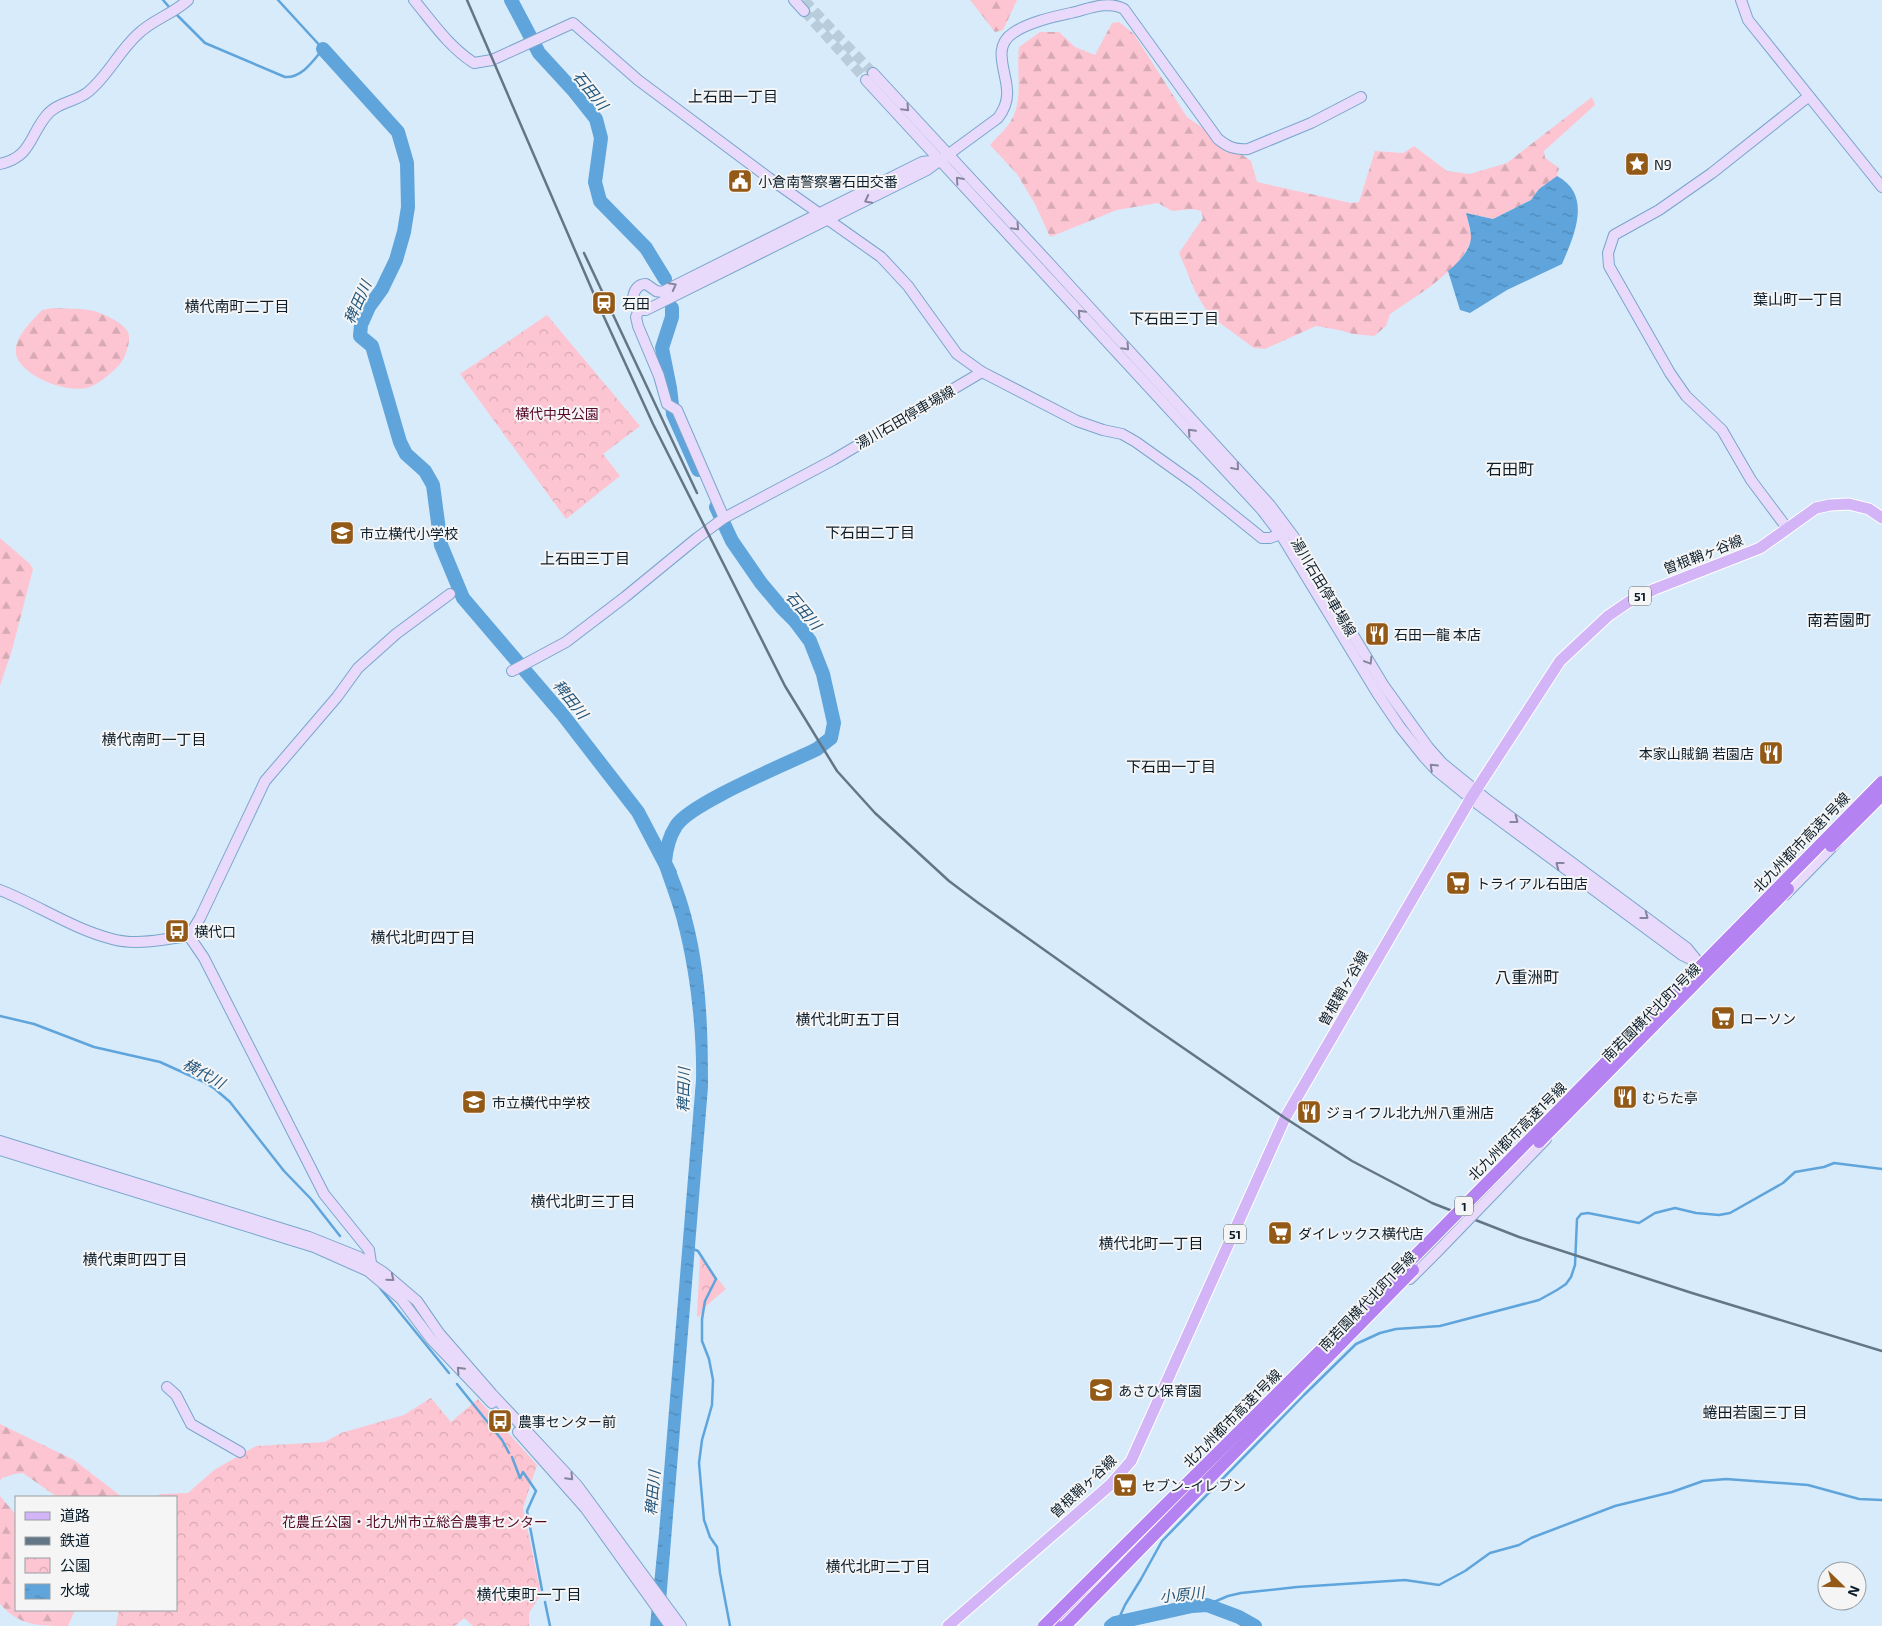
<svg xmlns="http://www.w3.org/2000/svg" width="1882" height="1626" font-family="'Exo 2','Noto Sans JP',sans-serif">
	<defs>
		<pattern id="forest-firs" width="22" height="20" patternUnits="userSpaceOnUse" patternTransform="scale(1.25)"><rect width="22" height="20" fill="#fcc5d1"/><path d="M5 1l3.5 6h-7zM16 11l3.5 6h-7z" fill="#d7a9b4"/></pattern>
		<pattern id="park-crowns" width="20" height="18" patternUnits="userSpaceOnUse" patternTransform="scale(1.25)"><rect width="20" height="18" fill="#fcc5d1"/><path d="M2 6a3 3 0 1 1 6 0M12 15a3 3 0 1 1 6 0" fill="none" stroke="#d7a9b4"/></pattern>
		<pattern id="water-ripples" width="26" height="14" patternUnits="userSpaceOnUse" patternTransform="scale(1.25)"><rect width="26" height="14" fill="#5fa5dc"/><path d="M2 4q2-2 4 0t4 0M15 11q2-2 4 0t4 0" fill="none" stroke="#4d86b3"/></pattern>
	</defs>
	<rect width="100%" height="100%" fill="#d8ebfb"/>
	<g fill="url(#forest-firs)">
		<path d="M970 0H1017L1003 30 995 32Z"/>
		<path d="M1119 22 1134 34 1187 117 1251 161 1257 182 1351 203 1359 202 1375 151 1403 153 1414 146 1447 171 1470 174 1507 163 1592 97 1595 105 1544 151 1545 158 1559 168 1557 176 1539 189 1531 200 1493 219 1466 213 1472 239 1466 251 1456 265 1430 287 1390 314 1386 326 1374 336 1353 334 1339 330 1316 326 1265 349 1254 348 1209 315 1196 293 1179 253 1203 218 1201 211 1192 209 1172 211 1158 203 1117 210 1050 237 1035 204 1017 174 990 145C997 137 1006 129 1011 121 1024 99 1016 71 1019 47L1040 32H1059L1075 47 1095 55 1112 23Z"/>
		<path d="M54 308C65 309 78 308 89 310 100 312 122 321 128 332 131 340 127 350 124 358 120 367 99 384 90 387 71 394 33 380 21 364 5 345 30 323 42 310Z"/>
		<path d="M0 538 30 564 33 569 12 650 0 686Z"/>
		<path d="M0 1424 74 1460 122 1497H57L23 1473 14 1474 2 1478 0 1481Z"/>
		<path d="M0 1496 16 1515V1610H75L68 1626C38 1626 20 1626 0 1604Z"/>
	</g>
	<g fill="url(#park-crowns)">
		<path d="M547 315 640 426 603 454 620 476 566 519 460 374Z"/>
		<path d="M700 1257 726 1289 706 1306 699 1317 697 1316Z"/>
		<path d="M431 1398 451 1422 478 1399 537 1465 523 1508 541 1594 529 1613V1626H473L464 1618 455 1626H116L119 1610H176V1497H155L161 1494 188 1493 214 1470 256 1446 325 1442 341 1433 404 1415Z"/>
	</g>
	<g fill="url(#water-ripples)">
		<path d="M1557 176C1593 195 1574 236 1562 264L1507 290 1470 313 1460 310 1448 271C1457 264 1471 250 1471 237 1471 230 1468 221 1466 213L1493 219 1531 200 1539 189Z"/>
		<path d="M665 854 669 855C705 931 708 1005 708 1087L664 1626H650L659 1533 696 1080C697 1031 690 969 677 921 672 902 664 882 658 863L659 858Z"/>
		<path d="M1122 1614 1135 1618 1134 1623 1129 1626H1105L1114 1618Z"/>
	</g>
	<g fill="none" stroke-linecap="round" stroke-linejoin="round">
		<g stroke="#5fa5dc" stroke-width="2.5">
			<path d="M163 0 170 8"/>
			<path d="M176 14 205 43 285 77C302 78 313 61 323 49L278 0"/>
			<path d="M0 1016 34 1024 94 1047 160 1062 204 1082 215 1089 230 1102 284 1171 311 1199 340 1236"/>
			<path d="M693 1249 698 1251 716 1279 705 1301 702 1319V1341L709 1359 713 1380 712 1405 702 1440 699 1463 704 1520 710 1537 717 1547 720 1573 730 1626"/>
			<path d="M380 1288 449 1373"/>
			<path d="M457 1384 502 1440 509 1453"/>
			<path d="M512 1457 520 1478 523 1472 536 1491 527 1511 542 1590"/>
			<path d="M545 1602 550 1626"/>
			<path d="M1207 1605 1228 1596 1241 1593 1297 1587 1405 1580 1439 1585 1465 1571 1490 1553 1519 1545 1531 1538 1615 1506 1672 1492 1703 1481 1726 1479 1808 1485 1859 1499 1882 1500"/>
			<path d="M1120 1616 1125 1605 1141 1579 1162 1541 1304 1395 1356 1344 1380 1333 1396 1329 1440 1326 1539 1300 1557 1290 1566 1284 1571 1277 1575 1265 1577 1219 1581 1214 1588 1213 1639 1223 1655 1213 1675 1208 1696 1213 1719 1215 1730 1213 1783 1183 1795 1172 1824 1167 1834 1163 1882 1169"/>
		</g>
		<g stroke="#5fa5dc" stroke-width="14">
			<path d="M511 0 539 53 573 90 596 119 601 138 595 182 600 201 646 248 665 279"/>
			<path d="M323 49 398 132 407 163 408 207 404 232 396 260 382 289 369 307 361 325 360 336 372 346 400 442 406 454 425 471 433 485 441 545 463 598 563 715 638 812 670 873"/>
			<path d="M672 308V317L662 348 670 388 673 414 698 470"/>
			<path d="M665 862C666 850 669 837 676 826 690 803 789 763 817 749L831 738 834 723 823 674 810 641 795 621 782 608 761 583 732 541 716 507"/>
			<path d="M1111 1626 1115 1623 1192 1606 1207 1605 1239 1617 1255 1626"/>
		</g>
		<g stroke="#b9ccdc" stroke-width="10" stroke-dasharray="10 5" stroke-linecap="butt">
			<path d="M804 0 873 73"/>
			<path d="M804 11 866 80"/>
		</g>
		<defs>
			<g id="secondary">
				<path d="M414 0C433 23 449 47 474 63L492 60 573 23 638 80 769 178 881 257 908 286 957 354 982 372 1077 421 1103 430 1122 434 1136 442 1195 484 1262 538H1270L1286 532"/>
				<path d="M794 0 804 11"/>
				<path d="M1741 0 1748 20 1882 187"/>
				<path d="M873 73 1049 263 1270 505 1294 537 1384 686 1428 747 1442 763 1485 798 1687 948 1699 963 1707 969"/>
				<path d="M866 80 1262 510 1281 535 1377 693 1400 727 1424 757 1436 770 1479 805 1682 955 1696 962"/>
				<path d="M0 164C31 157 29 137 46 116 57 102 76 102 88 92 108 76 119 51 138 34 152 20 173 14 188 0"/>
				<path d="M639 310H646L927 170 998 118C1004 110 1008 100 1007 90 1006 70 992 47 1013 33 1029 22 1053 17 1071 13 1088 9 1108 0 1124 9L1218 139C1228 147 1235 150 1248 149L1311 123 1361 97"/>
				<path d="M639 310 633 298C634 290 638 284 646 284L656 291 662 292 922 162 939 160"/>
				<path d="M639 310 636 317 638 326 659 376 667 404 677 410 724 518"/>
				<path d="M1787 528 1751 480 1722 430 1686 396 1670 373 1609 266 1608 253 1614 235 1659 210 1712 173 1809 96"/>
				<path d="M512 671 566 642 625 597 697 538 724 518 833 460 982 372"/>
				<path d="M0 890C38 905 73 929 112 939 137 946 164 939 189 936"/>
				<path d="M1785 895 1836 843"/>
				<path d="M189 936 200 918 265 781 337 697 358 668 396 634 450 594"/>
				<path d="M189 936 204 958 324 1194 369 1250 371 1263 370 1268"/>
				<path d="M0 1141 309 1237 359 1257 383 1272 417 1301 439 1333 492 1394 577 1485 681 1626"/>
				<path d="M0 1150 314 1247 368 1271 401 1299 431 1339 492 1403"/>
				<path d="M1497 1190 1546 1139"/>
				<path d="M1410 1279 1436 1253"/>
				<path d="M167 1387 176 1395 191 1424 240 1452"/>
				<path d="M518 1432 586 1509 670 1626"/>
			</g>
			<path id="primary" d="M948 1626 1110 1485 1131 1461 1285 1118 1471 798 1560 661 1608 616 1630 601 1655 589 1760 548 1816 508 1830 505 1849 504 1869 509 1882 518"/>
			<path id="highway" d="M1054 1626 1118 1559"/>
		</defs>
		<use href="#secondary" stroke="#78a6cb" stroke-width="12"/>
		<use href="#primary" stroke="#fff" stroke-width="13"/>
		<use href="#highway" stroke="#fff" stroke-width="14"/>
		<use href="#secondary" stroke="#e9dafb" stroke-width="10"/>
		<use href="#primary" stroke="#d3b5f7" stroke-width="11"/>
		<use href="#highway" stroke="#b583f1" stroke-width="12"/>
		<g stroke="#637685" stroke-width="2.5">
			<path d="M467 0 599 306 653 424 785 686 837 771 875 813 949 881 977 902 1150 1025 1285 1118 1352 1161 1432 1203 1519 1237 1692 1293 1882 1351"/>
			<path d="M584 253 697 493"/>
		</g>
		<defs>
			<path id="secondary-bridge" d="M1436 1253 1497 1190"/>
			<g id="highway-bridge">
				<path d="M1831 846 1882 795"/>
				<path d="M1539 1142 1788 889"/>
				<path d="M1044 1626 1411 1260 1882 782"/>
				<path d="M1065 1626 1413 1270"/>
			</g>
		</defs>
		<use href="#secondary-bridge" stroke="#78a6cb" stroke-width="12" stroke-linecap="butt"/>
		<use href="#highway-bridge" stroke="#fff" stroke-width="14" stroke-linecap="butt"/>
		<use href="#secondary-bridge" stroke="#e9dafb" stroke-width="10"/>
		<use href="#highway-bridge" stroke="#b583f1" stroke-width="12"/>
	</g>
	<defs><path id="oneway-chevron" d="M-2-3.5L2.5 0L-2 3.5" fill="none" stroke-width="1.6" stroke-linecap="round" stroke-linejoin="round" transform="scale(1.25)"/></defs>
	<g stroke="#85859d">
		<use href="#oneway-chevron" transform="translate(906 108) rotate(47)"/>
		<use href="#oneway-chevron" transform="translate(959 180) rotate(-132)"/>
		<use href="#oneway-chevron" transform="translate(868 200) rotate(153)"/>
		<use href="#oneway-chevron" transform="translate(1016 227) rotate(47)"/>
		<use href="#oneway-chevron" transform="translate(673 286) rotate(-27)"/>
		<use href="#oneway-chevron" transform="translate(1081 313) rotate(-133)"/>
		<use href="#oneway-chevron" transform="translate(1126 347) rotate(47)"/>
		<use href="#oneway-chevron" transform="translate(1191 432) rotate(-133)"/>
		<use href="#oneway-chevron" transform="translate(1236 467) rotate(49)"/>
		<use href="#oneway-chevron" transform="translate(1369 661) rotate(59)"/>
		<use href="#oneway-chevron" transform="translate(1433 767) rotate(-136)"/>
		<use href="#oneway-chevron" transform="translate(1515 820) rotate(37)"/>
		<use href="#oneway-chevron" transform="translate(1559 865) rotate(-143)"/>
		<use href="#oneway-chevron" transform="translate(1645 916) rotate(37)"/>
		<use href="#oneway-chevron" transform="translate(391 1278) rotate(39)"/>
		<use href="#oneway-chevron" transform="translate(460 1370) rotate(-133)"/>
		<use href="#oneway-chevron" transform="translate(570 1477) rotate(47)"/>
	</g>
	<defs>
		<symbol id="sight-square" viewBox="-11 -11 22 22"><rect x="-9" y="-9" width="18" height="18" rx="4" fill="#935916" stroke="#f5f5f5"/><path d="M0-6L1.8-2.2L6-1.7L2.9 1.2L3.7 5.4L0 3.3L-3.7 5.4L-2.9 1.2L-6-1.7L-1.8-2.2Z" fill="#fff"/></symbol>
		<symbol id="civic-square" viewBox="-11 -11 22 22"><rect x="-9" y="-9" width="18" height="18" rx="4" fill="#935916" stroke="#f5f5f5"/><path d="M-.6-6.5H3V-4.5H.6V-3L4-1V1h2V6H-6V1h2V-1L-.6-3ZM-1.2 2.5V6h2.4V2.5Z" fill="#fff"/></symbol>
		<symbol id="station-square" viewBox="-11 -11 22 22"><rect x="-9" y="-9" width="18" height="18" rx="4" fill="#935916" stroke="#f5f5f5"/><path d="M-3-6H3Q5-6 5-4V2Q5 4 3 4L4.5 6H3L1.5 4h-3L-3 6H-4.5L-3 4Q-5 4-5 2V-4Q-5-6-3-6ZM-3.5-4v3h7v-3ZM-3.5 1v1.5H-2V1ZM2 1v1.5H3.5V1Z" fill="#fff"/></symbol>
		<symbol id="school-square" viewBox="-11 -11 22 22"><rect x="-9" y="-9" width="18" height="18" rx="4" fill="#935916" stroke="#f5f5f5"/><path d="M0-5L7-2L0 1L-7-2ZM-4 1L0 2.5L4 1V4Q0 6-4 4Z" fill="#fff"/></symbol>
		<symbol id="restaurant-square" viewBox="-11 -11 22 22"><rect x="-9" y="-9" width="18" height="18" rx="4" fill="#935916" stroke="#f5f5f5"/><path d="M-5-6h1v4h1v-4h1v4h1v-4h1v5L-1.5 .5V6h-2V.5L-5-1ZM5-6V6H3V1.5H1.5Q1.5-4 5-6Z" fill="#fff"/></symbol>
		<symbol id="supermarket-square" viewBox="-11 -11 22 22"><rect x="-9" y="-9" width="18" height="18" rx="4" fill="#935916" stroke="#f5f5f5"/><path d="M-6-5.5h2.5l.6 2H6L4.5 2H-2.5L-4.4-4H-6ZM-1.5 3.2a1.3 1.3 0 1 0 .1 0ZM3 3.2a1.3 1.3 0 1 0 .1 0Z" fill="#fff"/></symbol>
		<symbol id="bus-square" viewBox="-11 -11 22 22"><rect x="-9" y="-9" width="18" height="18" rx="4" fill="#935916" stroke="#f5f5f5"/><path d="M-5-6H5V4H4V6H2V4H-2V6H-4V4H-5ZM-3.5-4V0h7V-4ZM-3.5 1.2v1.5H-2V1.2ZM2 1.2v1.5H3.5V1.2Z" fill="#fff"/></symbol>
	</defs>
	<g fill-rule="evenodd">
		<use href="#sight-square" x="1623" y="150" width="28" height="28"/>
		<use href="#civic-square" x="726" y="167" width="28" height="28"/>
		<use href="#station-square" x="590" y="289" width="28" height="28"/>
		<use href="#school-square" x="328" y="519" width="28" height="28"/>
		<use href="#restaurant-square" x="1363" y="620" width="28" height="28"/>
		<use href="#restaurant-square" x="1757" y="739" width="28" height="28"/>
		<use href="#supermarket-square" x="1444" y="869" width="28" height="28"/>
		<use href="#bus-square" x="163" y="917" width="28" height="28"/>
		<use href="#supermarket-square" x="1709" y="1004" width="28" height="28"/>
		<use href="#restaurant-square" x="1611" y="1083" width="28" height="28"/>
		<use href="#school-square" x="460" y="1088" width="28" height="28"/>
		<use href="#restaurant-square" x="1295" y="1098" width="28" height="28"/>
		<use href="#supermarket-square" x="1266" y="1219" width="28" height="28"/>
		<use href="#school-square" x="1087" y="1376" width="28" height="28"/>
		<use href="#bus-square" x="486" y="1407" width="28" height="28"/>
		<use href="#supermarket-square" x="1111" y="1471" width="28" height="28"/>
	</g>
	<g text-anchor="middle" dominant-baseline="central" stroke-width="4" stroke-linejoin="round" paint-order="stroke">
		<g fill="#f5f5f5" stroke="#515e68" stroke-width="1">
			<rect x="1629" y="586.5" width="22" height="19" rx="4"/>
			<rect x="1455" y="1196.5" width="18" height="19" rx="4"/>
			<rect x="1224" y="1224.5" width="22" height="19" rx="4"/>
		</g>
		<g font-size="12" font-weight="bold" fill="#0b1d2b">
			<text x="1640" y="596">51</text>
			<text x="1464" y="1206">1</text>
			<text x="1235" y="1234">51</text>
		</g>
		<g font-size="14" fill="#0b1d2b" stroke="#f5f5f5" text-anchor="start">
			<text x="1654" y="164">N9</text>
			<text x="758" y="181">小倉南警察署石田交番</text>
			<text x="622" y="303">石田</text>
			<text x="360" y="533">市立横代小学校</text>
			<text x="1394" y="634">石田一龍 本店</text>
			<text x="1754" y="753" text-anchor="end">本家山賊鍋 若園店</text>
			<text x="1476" y="883">トライアル石田店</text>
			<text x="194" y="931">横代口</text>
			<text x="1740" y="1018">ローソン</text>
			<text x="1642" y="1097">むらた亭</text>
			<text x="492" y="1102">市立横代中学校</text>
			<text x="1326" y="1112">ジョイフル北九州八重洲店</text>
			<text x="1298" y="1233">ダイレックス横代店</text>
			<text x="1118" y="1390">あさひ保育園</text>
			<text x="518" y="1421">農事センター前</text>
			<text x="1142" y="1485">セブン-イレブン</text>
		</g>
		<g font-size="14" fill="#570928" stroke="#f5f5f5">
			<text x="557" y="413">横代中央公園</text>
			<text x="415" y="1521">花農丘公園・北九州市立総合農事センター</text>
		</g>
		<g font-size="14" fill="#0b1d2b" stroke="#f5f5f5">
			<text transform="translate(905 417) rotate(-30)">湯川石田停車場線</text>
			<text transform="translate(1703 554) rotate(-21)">曽根鞘ヶ谷線</text>
			<text transform="translate(1324 587) rotate(59)">湯川石田停車場線</text>
			<text transform="translate(1801 842) rotate(-46)">北九州都市高速1号線</text>
			<text transform="translate(1343 988) rotate(-60)">曽根鞘ヶ谷線</text>
			<text transform="translate(1651 1012) rotate(-45)">南若園横代北町1号線</text>
			<text transform="translate(1517 1131) rotate(-45)">北九州都市高速1号線</text>
			<text transform="translate(1367 1301) rotate(-46)">南若園横代北町1号線</text>
			<text transform="translate(1232 1418) rotate(-45)">北九州都市高速1号線</text>
			<text transform="translate(1083 1486) rotate(-43)">曽根鞘ヶ谷線</text>
		</g>
		<g font-size="15" font-style="italic" fill="#22557b" stroke="#f5f5f5">
			<text transform="translate(591 90) rotate(51)">石田川</text>
			<text transform="translate(357 302) rotate(-66)">稗田川</text>
			<text transform="translate(804 610) rotate(50)">石田川</text>
			<text transform="translate(571 699) rotate(51)">稗田川</text>
			<text transform="translate(204 1073) rotate(29)">横代川</text>
			<text transform="translate(683 1090) rotate(-89)">稗田川</text>
			<text transform="translate(652 1493) rotate(-85)">稗田川</text>
			<text transform="translate(1182 1594) rotate(-6)">小原川</text>
		</g>
		<g font-size="15" fill="#0b1d2b" stroke="#f5f5f5">
			<text x="733" y="96">上石田一丁目</text>
			<text x="1798" y="299">葉山町一丁目</text>
			<text x="237" y="306">横代南町二丁目</text>
			<text x="1174" y="318">下石田三丁目</text>
			<text x="870" y="532">下石田二丁目</text>
			<text x="585" y="558">上石田三丁目</text>
			<text x="154" y="739">横代南町一丁目</text>
			<text x="1171" y="766">下石田一丁目</text>
			<text x="423" y="937">横代北町四丁目</text>
			<text x="848" y="1019">横代北町五丁目</text>
			<text x="583" y="1201">横代北町三丁目</text>
			<text x="1151" y="1243">横代北町一丁目</text>
			<text x="135" y="1259">横代東町四丁目</text>
			<text x="1755" y="1412">蜷田若園三丁目</text>
			<text x="878" y="1566">横代北町二丁目</text>
			<text x="529" y="1594">横代東町一丁目</text>
		</g>
		<g font-size="16" fill="#0b1d2b" stroke="#f5f5f5">
			<text x="1510" y="468">石田町</text>
			<text x="1839" y="619">南若園町</text>
			<text x="1527" y="976">八重洲町</text>
		</g>
	</g>
	<rect x="15" y="1496" width="162" height="115" fill="#f5f5f5" stroke="#979fa4"/>
	<rect x="25" y="1512" width="25" height="8" fill="#d3b5f7" stroke="#979fa4"/>
	<text x="60" y="1521" font-size="15" fill="#0b1d2b">道路</text>
	<rect x="25" y="1537" width="25" height="8" fill="#637685" stroke="#979fa4"/>
	<text x="60" y="1546" font-size="15" fill="#0b1d2b">鉄道</text>
	<rect x="25" y="1558" width="25" height="15" fill="url(#park-crowns)" stroke="#979fa4"/>
	<text x="60" y="1571" font-size="15" fill="#0b1d2b">公園</text>
	<rect x="25" y="1584" width="25" height="15" fill="url(#water-ripples)" stroke="#979fa4"/>
	<text x="60" y="1596" font-size="15" fill="#0b1d2b">水域</text>
	<g transform="translate(1842 1586) rotate(113)"><circle r="24" fill="#f5f5f5" stroke="#979fa4"/>
	<path d="M0-4L9 19L0 12L-9 19Z" fill="#935916"/>
	<text y="-8" font-size="14" font-weight="bold" text-anchor="middle" fill="#0b1d2b">N</text>
	</g>
</svg>
